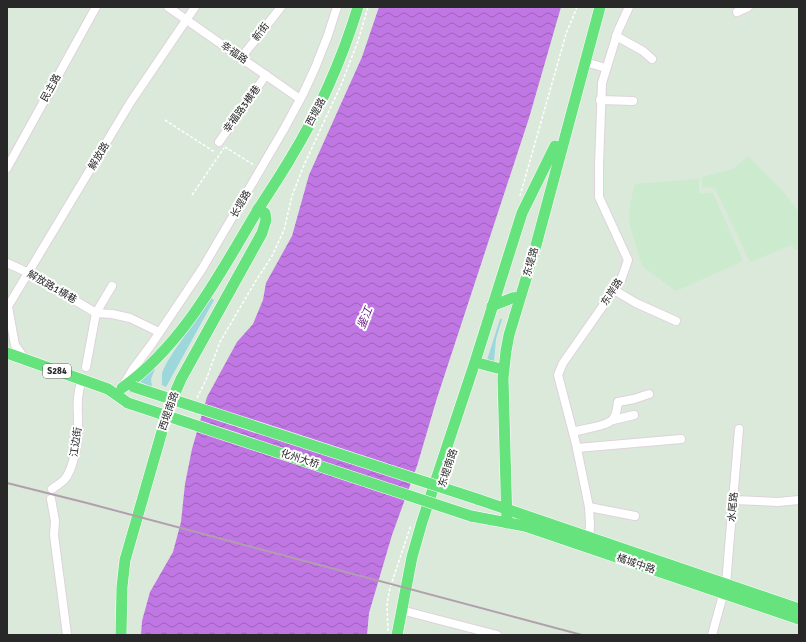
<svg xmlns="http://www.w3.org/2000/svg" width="806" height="642" font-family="Signika,'Noto Sans SC',sans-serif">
	<defs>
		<pattern id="water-waves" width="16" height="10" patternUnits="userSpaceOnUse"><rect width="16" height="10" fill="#c077e3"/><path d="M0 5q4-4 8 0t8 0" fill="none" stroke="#9c62b8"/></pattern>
	</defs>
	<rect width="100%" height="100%" fill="#dbe9db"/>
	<g fill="#cceace">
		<path d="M748 156 782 190 799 212V248L795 250 792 245 750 262 715 188 702 187V177L733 169Z"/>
		<path d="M699 179V194L713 193 743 261 676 291 642 266 629 222 630 204 635 184Z"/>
	</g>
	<g fill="#9cd7dc">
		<path d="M211 298 214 300 166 387 162 385V373L166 364 174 351 196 320Z"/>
		<path d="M500 319H502L496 339 494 361 487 360Z"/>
		<path d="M153 368 155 369 151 379 152 387 140 382Z"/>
	</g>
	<path fill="url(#water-waves)" d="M379 7H561L529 118 437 398 417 466 392 535 369 613 367 635H141L142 621 150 592 173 552 181 522 185 484 192 449 207 397 237 342 253 324 263 300 266 283 292 236 309 175 362 57Z"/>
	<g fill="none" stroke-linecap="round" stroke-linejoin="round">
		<defs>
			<g id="minor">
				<path d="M168 7 300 99"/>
				<path d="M737 12 748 7"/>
				<path d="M616 36 643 51 652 59"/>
				<path d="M241 58 281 7"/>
				<path d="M585 62 606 68"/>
				<path d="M600 100 633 101"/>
				<path d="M219 142 266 75"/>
				<path d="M7 168 96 7"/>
				<path d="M7 263 29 273 96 313 112 314 130 318 159 332"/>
				<path d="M614 290 636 303 676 321"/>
				<path d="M8 307 15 345 25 359"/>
				<path d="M7 308 130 103 195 7"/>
				<path d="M86 367 96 313 112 286"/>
				<path d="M124 384 133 369 151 345 202 269 284 129 303 94 315 68 328 35 337 7"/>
				<path d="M613 420 634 415"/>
				<path d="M573 432C582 429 607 426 612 420 617 416 617 407 618 402L634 399 649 394"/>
				<path d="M577 448 681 439"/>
				<path d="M52 489C56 486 61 483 64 480 75 468 79 435 78 420 78 405 76 402 80 386"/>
				<path d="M51 499 55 521 54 535 67 635"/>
				<path d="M734 500 778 502 799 500"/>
				<path d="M589 507 635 516"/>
				<path d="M589 543 590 524 589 507 576 444 558 375 563 363 621 280 628 260 599 197V165L602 83 618 31 629 7"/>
				<path d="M401 610 497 635"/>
				<path d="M712 635 726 584 739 429"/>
			</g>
			<g id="major">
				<path d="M492 306 512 298 520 297"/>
				<path d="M7 353 108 389 128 403"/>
				<path d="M482 364 497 368"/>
				<path d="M122 388C183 345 219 275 256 213 267 195 279 178 290 159 320 110 341 62 358 7"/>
				<path d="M477 499 799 609"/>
				<path d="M471 516 525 526 799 619"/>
				<path d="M507 523 503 378 506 351 509 335 535 249 600 7"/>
				<path d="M121 635 122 587 125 560 169 407 181 379 262 233 266 220 265 213 258 209"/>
				<path d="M397 635 412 557 422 522 474 365 522 213 555 146"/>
			</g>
		</defs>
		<use href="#minor" stroke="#e0d1dd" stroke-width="10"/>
		<use href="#major" stroke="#fff" stroke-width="12"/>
		<g stroke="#fff" stroke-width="1.5" stroke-dasharray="3 2" stroke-linecap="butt">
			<path d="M165 120 213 151 214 149"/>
			<path d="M225 147 254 165"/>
			<path d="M192 195 224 148"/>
			<path d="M520 196 566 34 577 7"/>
			<path d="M197 398 206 380 220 342 255 282 272 256 284 230 292 196 304 165 341 85 358 41 368 7"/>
			<path d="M388 631 387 604 390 588 411 525"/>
		</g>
		<use href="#minor" stroke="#fff" stroke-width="8"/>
		<use href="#major" stroke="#66e37c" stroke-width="11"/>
		<path stroke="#b19fac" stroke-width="2" d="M7 483 87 503 582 635"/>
		<defs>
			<g id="major-bridge">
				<path d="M134 387 477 499"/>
				<path d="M128 403 471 516"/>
			</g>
		</defs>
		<use href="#major-bridge" stroke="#fff" stroke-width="12" stroke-linecap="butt"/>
		<use href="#major-bridge" stroke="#66e37c" stroke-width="11"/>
	</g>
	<g text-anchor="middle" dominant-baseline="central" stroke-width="4" stroke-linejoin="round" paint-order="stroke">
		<rect fill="#fff" stroke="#686868" stroke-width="1" x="43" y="364" width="28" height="14" rx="3"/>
		<g font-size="9" font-weight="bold" fill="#282828">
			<text x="57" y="371">S284</text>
		</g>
		<g font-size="10" fill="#282828" stroke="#fff">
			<text transform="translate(261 32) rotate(-52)">新街</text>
			<text transform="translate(234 53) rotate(35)">幸福路</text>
			<text transform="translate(51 88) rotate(-61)">民主路</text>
			<text transform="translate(242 109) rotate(-54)">幸福路3横巷</text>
			<text transform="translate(316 112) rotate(-62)">西堤路</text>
			<text transform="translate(99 156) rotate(-59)">解放路</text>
			<text transform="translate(241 204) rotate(-60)">长堤路</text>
			<text transform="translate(531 262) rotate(-74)">东堤路</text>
			<text transform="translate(52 287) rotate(30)">解放路1横巷</text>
			<text transform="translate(612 292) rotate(-57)">东岸路</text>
			<text transform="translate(169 411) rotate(-71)">西堤南路</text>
			<text transform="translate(76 442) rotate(-82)">江边街</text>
			<text transform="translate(300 459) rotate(18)">化州大桥</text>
			<text transform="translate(448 468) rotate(-72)">东堤南路</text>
			<text transform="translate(733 507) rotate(-85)">水尾路</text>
			<text transform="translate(636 564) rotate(19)">橘城中路</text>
		</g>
		<g font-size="11" font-style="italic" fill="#70198c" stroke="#fff">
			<text transform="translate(365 318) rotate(-68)">鉴江</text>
		</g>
	</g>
	<rect width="806" height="642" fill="none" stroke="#282828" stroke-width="16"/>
</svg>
